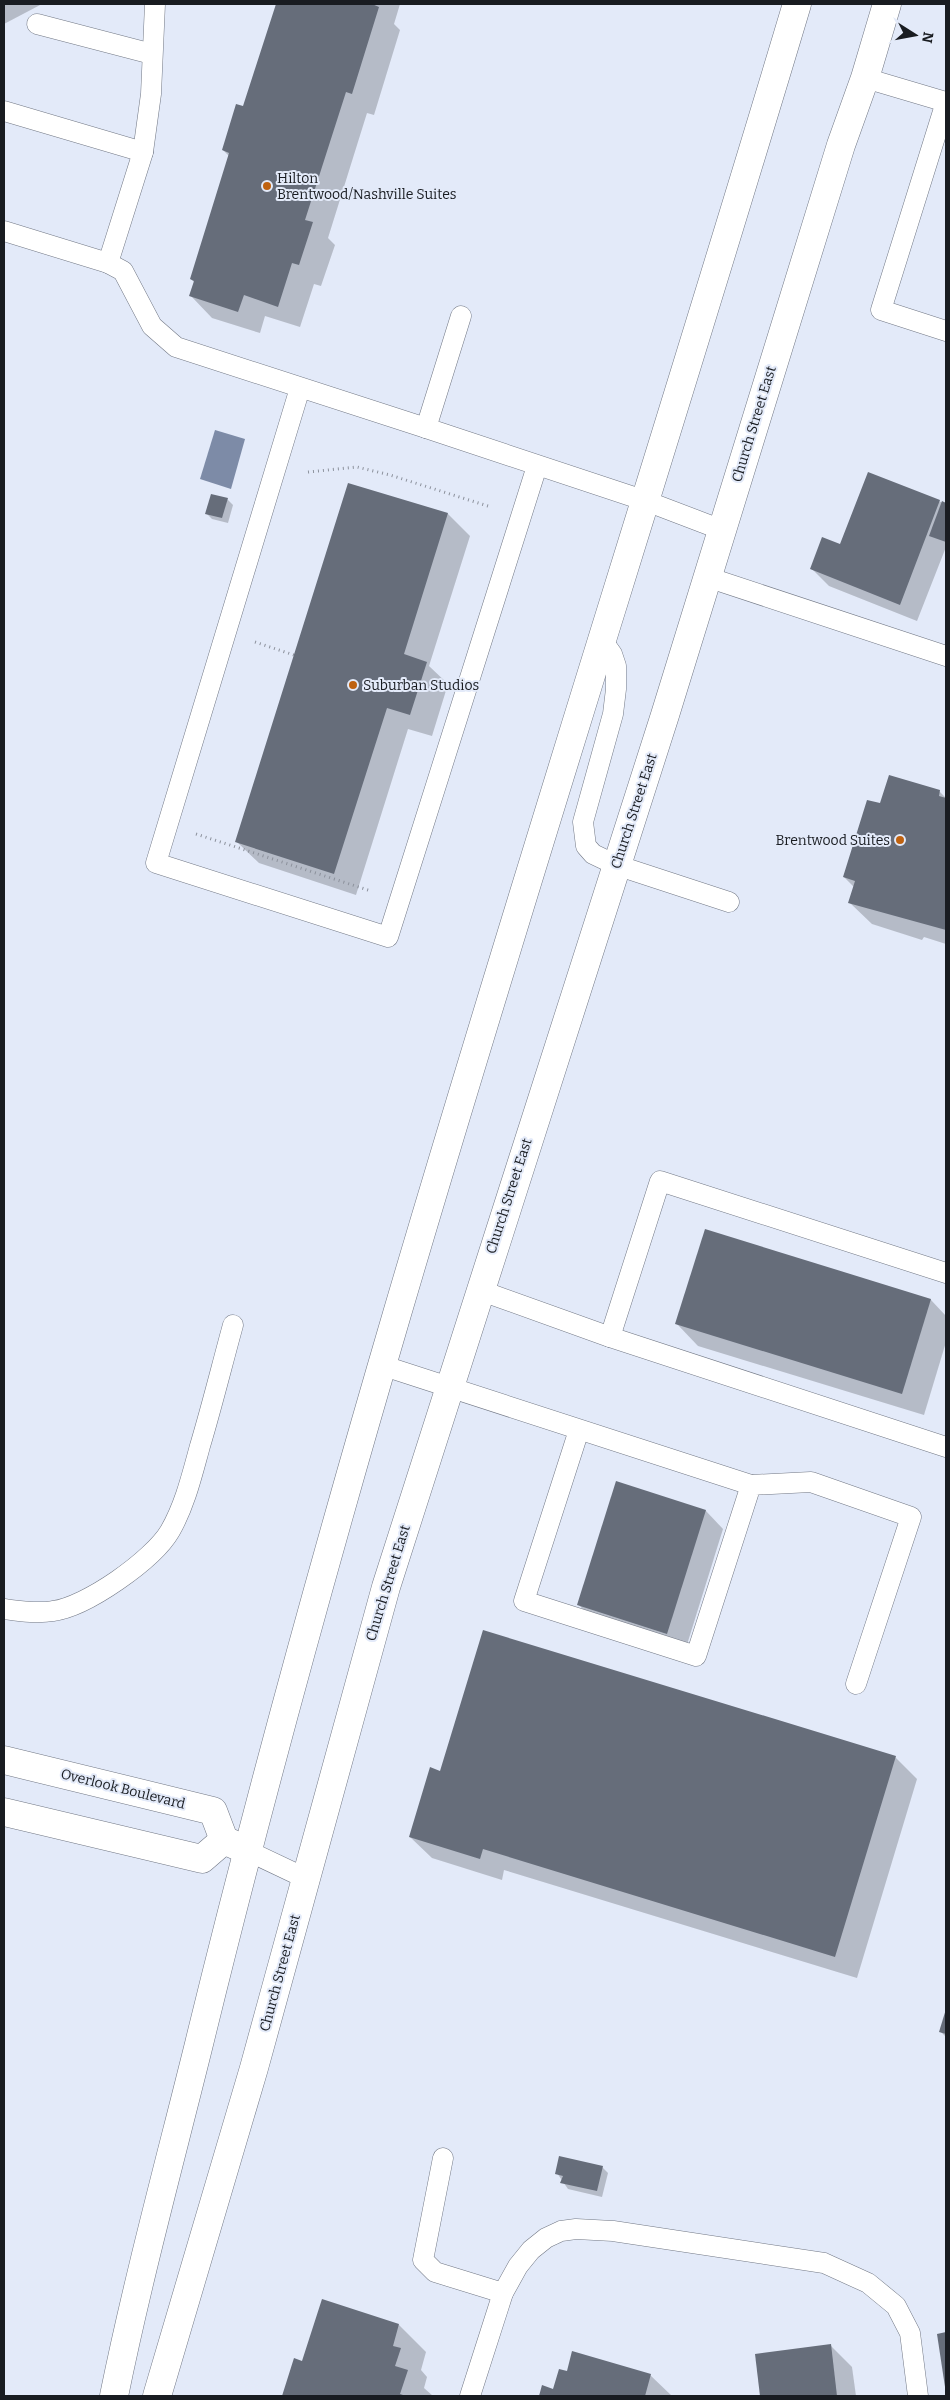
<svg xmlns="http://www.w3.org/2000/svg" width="950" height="2400" font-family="Bitter,serif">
	<rect width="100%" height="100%" fill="#e3eaf9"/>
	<path fill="#7d8ba7" d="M215 430 245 439 231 489 200 479Z"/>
	<g fill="#0003">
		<path d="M4 4H42L4 24Z"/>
		<path d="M277 4H400L394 24 400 30 374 115 367 113 328 238 335 245 321 286 314 284 300 327 265 316 260 333 212 318 191 296 195 283 191 279 230 157 223 150 244 108Z"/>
		<path d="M869 474 946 504V547L917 621 829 586 811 568 841 546Z"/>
		<path d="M349 485 448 514 470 536 429 666 448 684 432 736 408 729 356 895 259 863 237 842Z"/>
		<path d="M227 499 233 505 228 523 212 519 206 513Z"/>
		<path d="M939 791 946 798V944L924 937 922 940 872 924 850 903 854 887 844 877 881 805Z"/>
		<path d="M705 1231 931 1300 946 1316V1342L924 1415 698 1346 677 1324Z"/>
		<path d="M617 1483 706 1511 723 1529 685 1651 596 1623 579 1605Z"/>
		<path d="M895 1757 917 1779 857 1978 504 1870 502 1880 432 1858 410 1837 441 1772Z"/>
		<path d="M946 2011V2037L941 2032Z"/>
		<path d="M602 2167 608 2173 602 2197 568 2189 557 2173Z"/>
		<path d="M399 2325 426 2352 421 2370 427 2377 424 2388 433 2396H283L294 2360 303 2363Z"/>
		<path d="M946 2334V2386L938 2335Z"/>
		<path d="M830 2345 852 2367 856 2396H761L756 2355Z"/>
		<path d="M568 2373 650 2375 672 2396H540L543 2387 554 2390Z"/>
	</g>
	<g fill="#666d7a">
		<path d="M276 4H372L379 7 352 94 346 92 305 220 313 222 299 265 292 263 278 307 244 295 238 312 189 296 194 281 190 279 229 153 222 150 236 104 243 106Z"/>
		<path d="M868 472 940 500 900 605 810 569 822 537 840 544Z"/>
		<path d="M348 483 448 513 404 654 427 662 410 715 387 708 334 874 235 842Z"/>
		<path d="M211 494 228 498 222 518 205 514Z"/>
		<path d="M942 501 946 503V542L929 536Z"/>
		<path d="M889 775 940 790 939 796 946 798V930L848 903 855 881 843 877 867 800 880 803Z"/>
		<path d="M705 1229 931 1299 902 1394 675 1324Z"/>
		<path d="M616 1481 706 1510 667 1634 577 1605Z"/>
		<path d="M483 1630 896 1756 835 1957 483 1849 480 1859 409 1837 430 1767 440 1771Z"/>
		<path d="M946 2009V2034L939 2032Z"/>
		<path d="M559 2156 603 2166 597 2191 560 2183 563 2176 555 2174Z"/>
		<path d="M322 2299 399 2324 393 2346 401 2348 395 2366 408 2370 400 2394 406 2396H282L294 2358 302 2361Z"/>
		<path d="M946 2332V2387H945L937 2334Z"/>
		<path d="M831 2344 837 2396H760L755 2354Z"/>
		<path d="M572 2351 651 2374 645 2396H539L542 2385 553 2389 559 2369 567 2371Z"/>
	</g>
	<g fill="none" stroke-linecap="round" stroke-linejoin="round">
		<defs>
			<g id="lane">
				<path d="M37 24 152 54"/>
				<path d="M865 78 946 102"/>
				<path d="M946 102 881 310 946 331"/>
				<path d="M4 111 143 152 108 263"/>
				<path d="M143 152 151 94 155 4"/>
				<path d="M4 231 108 263 123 271 152 326 176 347 426 428"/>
				<path d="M461 316 426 428 646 501 722 530"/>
				<path d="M300 388 156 863 388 937 537 466"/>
				<path d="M707 577 946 656"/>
				<path d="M602 640 612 654 616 666V689L613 714 583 822 586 846 593 854 616 865 729 902"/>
				<path d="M479 1290 610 1337 946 1447"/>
				<path d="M610 1337 660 1181 946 1273"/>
				<path d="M381 1365 751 1485"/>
				<path d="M579 1430 524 1601 696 1656 751 1485 811 1482 911 1517 856 1684"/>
				<path d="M4 1609C19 1611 37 1614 53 1611 86 1607 153 1560 170 1531 185 1505 192 1475 200 1446 212 1406 222 1365 233 1325"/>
				<path d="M246 1850 305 1878"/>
				<path d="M443 2158 423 2260 435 2272 503 2293"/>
				<path d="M470 2396 503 2293 518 2266 531 2250 546 2238 561 2231 576 2229 613 2231 824 2263 868 2283 896 2306 910 2333 918 2396"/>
			</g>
			<g id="street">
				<path d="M4 1760 213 1811 224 1840 246 1850"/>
				<path d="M4 1812 202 1859 224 1840"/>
			</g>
			<g id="secondary">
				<path d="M114 2396C138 2278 170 2161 199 2044 367 1355 594 683 797 4"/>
				<path d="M157 2396 254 2068 386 1587 665 715 841 145 865 78 887 4"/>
			</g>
		</defs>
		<use href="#lane" stroke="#727885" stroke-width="21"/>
		<use href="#street" stroke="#727885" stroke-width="29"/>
		<use href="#secondary" stroke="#727885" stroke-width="29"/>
		<g stroke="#8c919c" stroke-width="3" stroke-dasharray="1 4" stroke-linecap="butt">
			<path d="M308 472 357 467 390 475 491 507"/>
			<path d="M255 642 294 655"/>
			<path d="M196 834 371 891"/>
		</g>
		<use href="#lane" stroke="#fff" stroke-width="20"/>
		<use href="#street" stroke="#fff" stroke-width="28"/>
		<use href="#secondary" stroke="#fff" stroke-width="28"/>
	</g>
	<g fill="#bf6210" stroke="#e3eaf9" stroke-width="2">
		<circle cx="267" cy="186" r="5"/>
		<circle cx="353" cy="685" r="5"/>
		<circle cx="900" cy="840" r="5"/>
	</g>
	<g text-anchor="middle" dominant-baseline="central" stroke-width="4" stroke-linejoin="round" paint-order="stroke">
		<g font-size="14" fill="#191c21" stroke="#e3eaf9" text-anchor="start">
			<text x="277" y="178">Hilton<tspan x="277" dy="16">Brentwood/Nashville Suites</tspan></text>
			<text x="363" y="685">Suburban Studios</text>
			<text x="890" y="840" text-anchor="end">Brentwood Suites</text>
		</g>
		<g font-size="14" fill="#191c21" stroke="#e3eaf9">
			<text transform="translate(754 424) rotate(-73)">Church Street East</text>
			<text transform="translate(634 811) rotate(-72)">Church Street East</text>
			<text transform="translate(509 1196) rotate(-72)">Church Street East</text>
			<text transform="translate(388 1583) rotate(-73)">Church Street East</text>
			<text transform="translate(123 1789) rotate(14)">Overlook Boulevard</text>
			<text transform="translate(280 1973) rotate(-75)">Church Street East</text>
		</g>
	</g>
	<rect width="950" height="2400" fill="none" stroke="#191c21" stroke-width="10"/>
	<g transform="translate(915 35) rotate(101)" stroke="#e3eaf9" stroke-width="4" paint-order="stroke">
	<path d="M0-4L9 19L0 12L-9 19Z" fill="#191c21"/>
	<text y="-8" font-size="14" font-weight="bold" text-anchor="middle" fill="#191c21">N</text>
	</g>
</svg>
